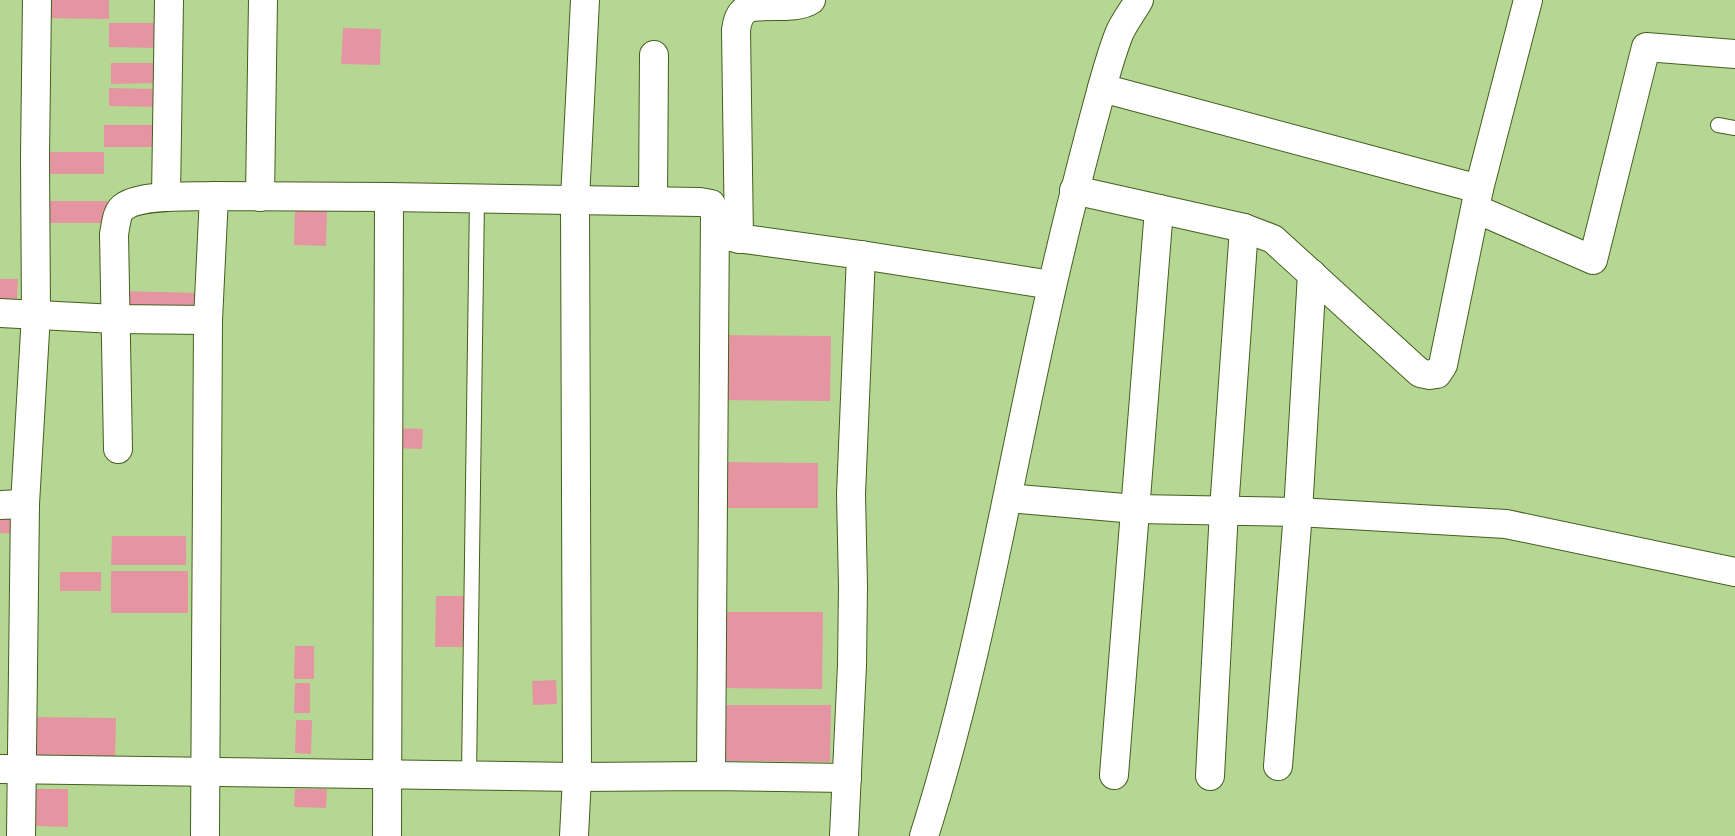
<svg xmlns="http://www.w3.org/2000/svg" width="1735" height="836" font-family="Poppins,sans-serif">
	<rect width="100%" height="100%" fill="#b6d793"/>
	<g fill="#e595a2">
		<path d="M38 0H109V19L38 18Z"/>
		<path d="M109 23H156V48L109 47Z"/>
		<path d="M343 28 381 29 380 65 341 64Z"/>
		<path d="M111 63H157V83L111 84Z"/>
		<path d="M109 88 157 89V107L109 106Z"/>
		<rect x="104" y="125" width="54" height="22"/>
		<rect x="38" y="152" width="66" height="22"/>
		<rect x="36" y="201" width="74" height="22"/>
		<path d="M295 208 327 209 326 246 294 245Z"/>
		<path d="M0 279H18L17 299H0Z"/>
		<path d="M119 291 200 293V309L119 308Z"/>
		<path d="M716 335 831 336 830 401 715 400Z"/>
		<path d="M395 428 423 429 422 449 394 448Z"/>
		<path d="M722 462 818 463V508H722Z"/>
		<path d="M0 515H16V534L0 533Z"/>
		<path d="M112 536H186V565H111Z"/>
		<rect x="111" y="571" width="77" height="42"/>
		<rect x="60" y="572" width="41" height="19"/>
		<path d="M436 596H466V647H435Z"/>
		<path d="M716 612H823L822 689 715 688Z"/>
		<path d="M295 646H314V679H294Z"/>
		<path d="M556 680 557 704 533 705 532 681Z"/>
		<path d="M295 683H310V713H294Z"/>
		<path d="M726 705H831L830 762 726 761Z"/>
		<path d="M32 717 116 718 115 760 31 759Z"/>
		<path d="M296 720H312L311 754 295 753Z"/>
		<path d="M35 789H68V827L35 826Z"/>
		<path d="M295 789H327L326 808 294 807Z"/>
	</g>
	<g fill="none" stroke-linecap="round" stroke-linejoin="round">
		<defs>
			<g id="lane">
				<path d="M1718 125 1735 128"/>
				<path d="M469 775 477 198"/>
			</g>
			<g id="street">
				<path d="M1479 189 1528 0"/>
				<path d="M1074 190 1244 228 1273 239 1420 373 1430 375 1437 374 1443 365 1479 189 1102 88"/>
				<path d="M166 197 169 0"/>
				<path d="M260 197 263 0"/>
				<path d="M653 201 654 55"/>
				<path d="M1476 209 1593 260 1646 47 1735 54"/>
				<path d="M715 235 861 255 1052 285"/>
				<path d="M739 239 736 30C737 24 738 17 743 12 753 0 793 12 811 0"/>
				<path d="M0 313 115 319 208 320"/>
				<path d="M118 449 114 234C116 225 116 211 125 206 143 194 192 197 214 196"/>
				<path d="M1008 498 1136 509 1298 512 1506 524 1735 572"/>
				<path d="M0 505 25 504"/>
				<path d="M1278 766 1298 512 1312 274"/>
				<path d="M0 769 577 777 711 776 847 778"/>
				<path d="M1114 775 1159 209"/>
				<path d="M1210 776 1224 510 1244 228"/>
				<path d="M21 836 25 504 36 314 35 157 37 0"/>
				<path d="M205 836 208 320 214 196 389 197 700 202 711 204 715 214 711 776"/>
				<path d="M387 836 389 197"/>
				<path d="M574 836 577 777 575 199 585 0"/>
				<path d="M844 836 852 665 853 586 851 494 861 255"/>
			</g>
			<path id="secondary" d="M924 836C985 644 1014 443 1061 248 1071 205 1082 163 1093 121 1101 92 1108 62 1119 34 1124 22 1133 11 1139 0"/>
		</defs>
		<use href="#lane" stroke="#435f1f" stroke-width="16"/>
		<use href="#street" stroke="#435f1f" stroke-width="30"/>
		<use href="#secondary" stroke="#435f1f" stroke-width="30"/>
		<use href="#lane" stroke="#fff" stroke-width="14"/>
		<use href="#street" stroke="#fff" stroke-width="28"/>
		<use href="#secondary" stroke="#fff" stroke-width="28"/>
	</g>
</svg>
